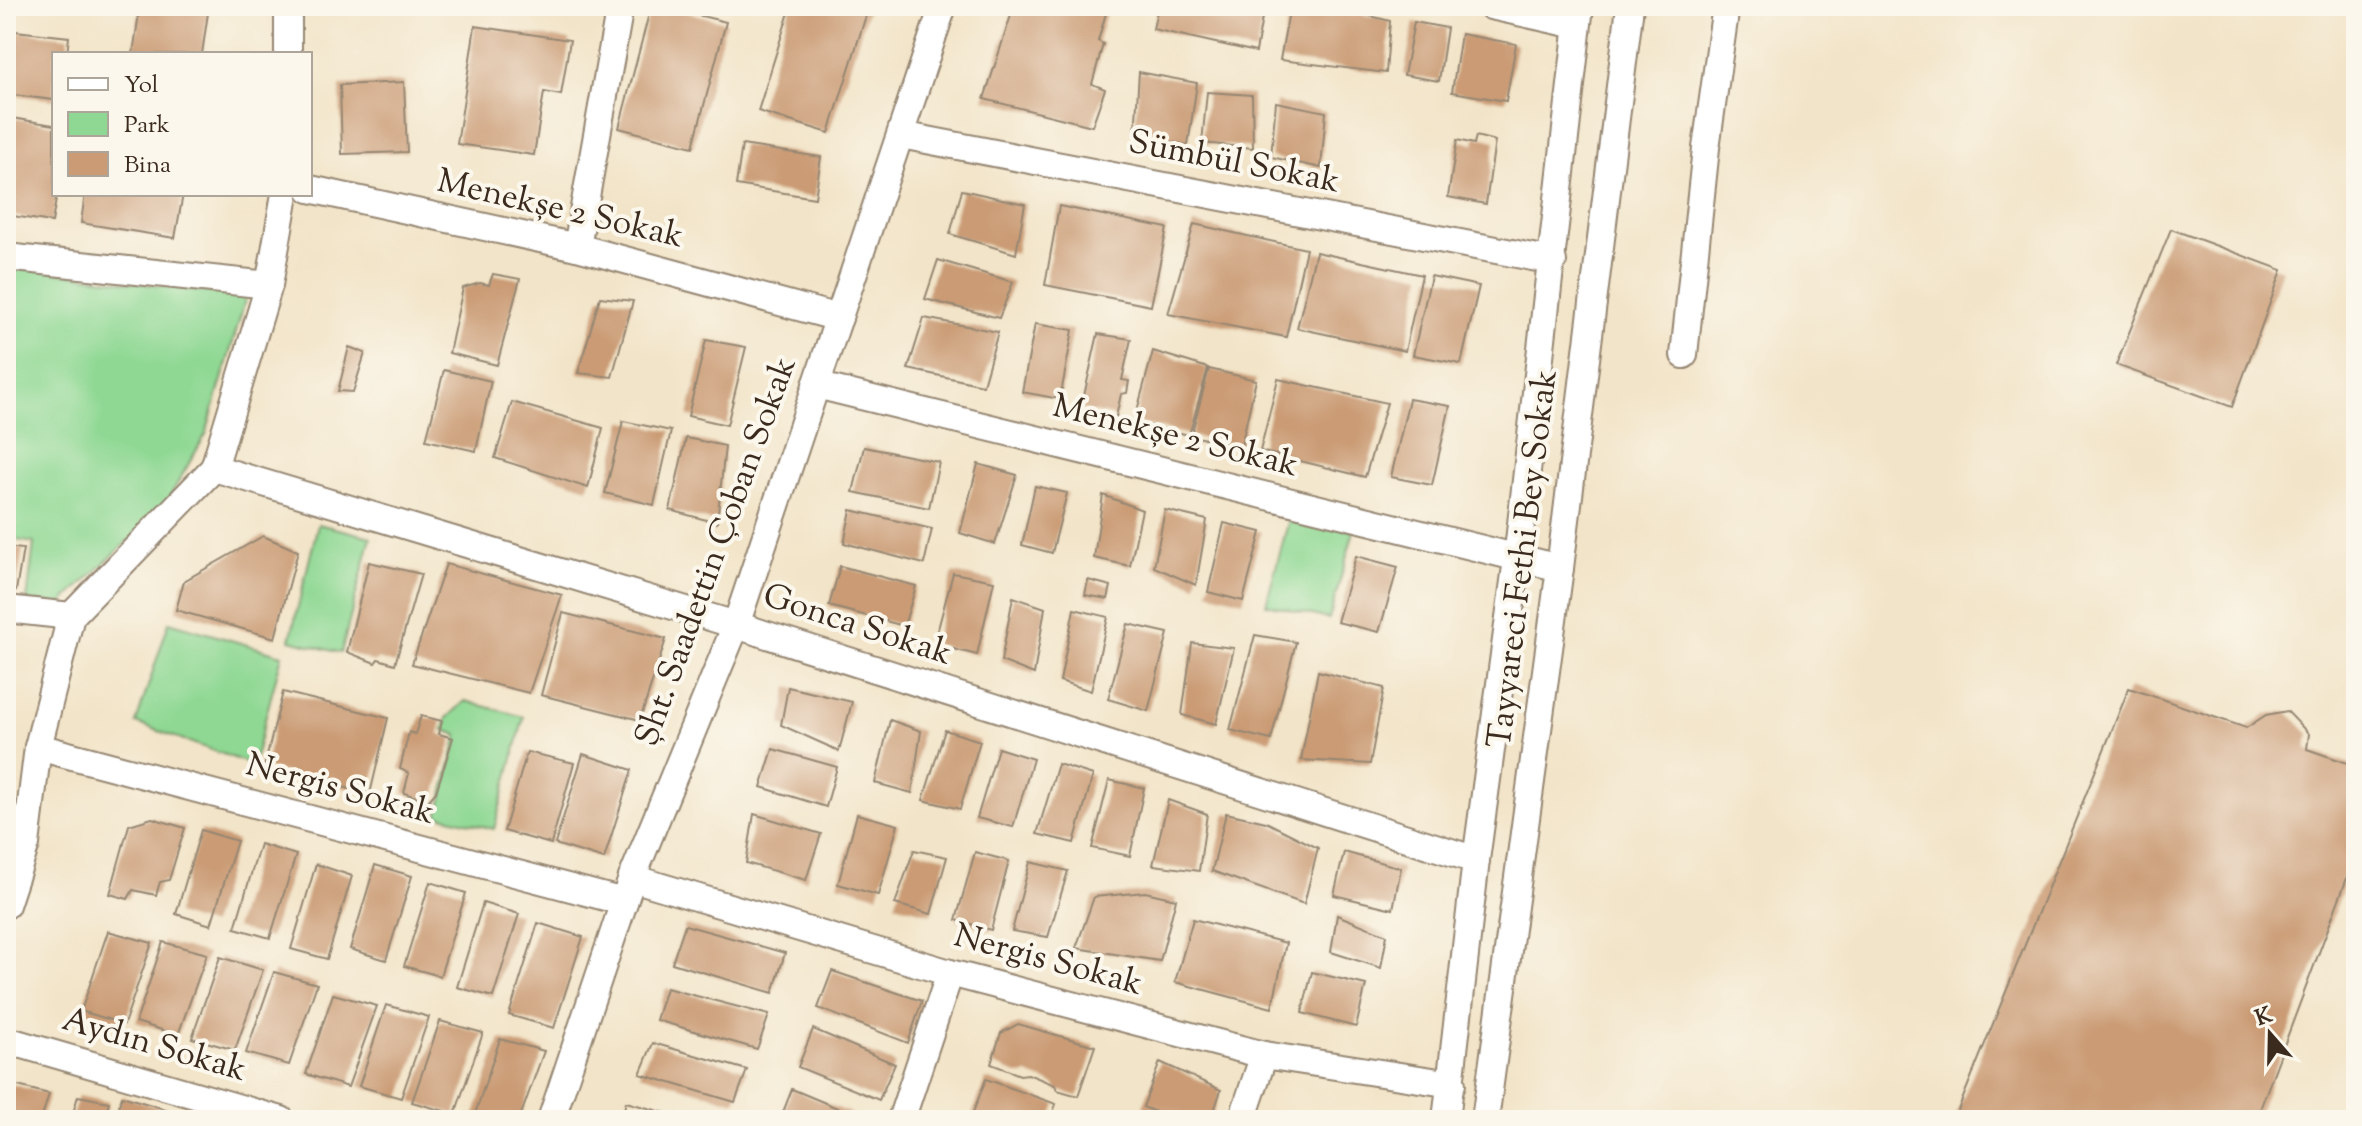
<svg xmlns="http://www.w3.org/2000/svg" width="2362" height="1126" font-family="'Sorts Mill Goudy',serif">
	<rect width="100%" height="100%" fill="#fbf7ec"/>
	<filter id="ink" filterUnits="userSpaceOnUse"><feTurbulence type="fractalNoise" baseFrequency=".0125" numOctaves="2"/><feDisplacementMap in="SourceGraphic" scale="16" xChannelSelector="R" yChannelSelector="G"/><feConvolveMatrix kernelMatrix="1 2 1 2 8 2 1 2 1" color-interpolation-filters="sRGB"/></filter>
	<filter id="wash" filterUnits="userSpaceOnUse"><feTurbulence type="fractalNoise" baseFrequency=".006" numOctaves="4" result="noise"/><feDisplacementMap in="SourceGraphic" scale="32" xChannelSelector="R" yChannelSelector="G"/><feGaussianBlur stdDeviation="1.8" result="paint"/><feColorMatrix in="noise" values="0 0 0 0 0 0 0 0 0 0 0 0 0 0 0 0 0 1.4 0 .05"/><feComposite in="paint" operator="in"/></filter>
	<g filter="url(#wash)">
		<rect width="100%" height="100%" fill="#f2e4c8"/>
		<g fill="#8ed893" stroke="#648158" stroke-width="2">
			<path d="M6 266 246 297 206 434 163 508 61 604 27 600 34 543 6 538Z"/>
			<path d="M1290 516 1354 531 1329 619 1266 604Z"/>
			<path d="M318 524 371 537 341 653 290 640Z"/>
			<path d="M169 622 282 655 253 765 136 723Z"/>
			<path d="M465 701 524 717 494 829 438 815 458 735 444 730 447 718Z"/>
		</g>
		<g id="blocks">
			<g fill="#ca9b75">
				<path d="M140 6H209L202 54H133Z"/>
				<path d="M651 6H661L726 22 693 147 619 128Z"/>
				<path d="M791 6H869L829 133 758 111Z"/>
				<path d="M1014 6H1108L1098 41 1103 44 1092 84 1105 89 1092 126 984 99Z"/>
				<path d="M1158 6H1264L1256 52 1153 29Z"/>
				<path d="M1290 6H1331L1390 21 1386 73 1280 60Z"/>
				<path d="M1414 22 1447 28 1439 81 1404 75Z"/>
				<path d="M475 26 570 40 561 95 544 92 534 155 457 144Z"/>
				<path d="M6 30 69 37 67 54H54V100L6 94Z"/>
				<path d="M1461 34 1516 44 1506 101 1452 92Z"/>
				<path d="M1139 72 1197 83 1188 145 1135 135Z"/>
				<path d="M404 82 407 152 342 154 340 85Z"/>
				<path d="M1207 92 1252 95 1253 148 1202 143Z"/>
				<path d="M1276 102 1326 112 1321 168 1271 157Z"/>
				<path d="M6 117 54 125V194H57L52 222 6 215Z"/>
				<path d="M1476 136 1495 141 1486 204 1448 197 1457 140 1474 144Z"/>
				<path d="M742 145 821 157 815 198 736 185Z"/>
				<path d="M962 190 1025 204 1016 254 950 234Z"/>
				<path d="M85 194H183L175 238 81 223Z"/>
				<path d="M1059 206 1167 228 1151 306 1045 285Z"/>
				<path d="M1194 224 1306 249 1286 337 1168 314Z"/>
				<path d="M2171 229 2282 270 2232 407 2116 365Z"/>
				<path d="M1316 252 1422 275 1405 351 1297 328Z"/>
				<path d="M938 260 1013 282 999 318 925 299Z"/>
				<path d="M493 274 520 279 497 365 449 353 463 288 480 283 489 285Z"/>
				<path d="M1431 276 1479 286 1461 364 1413 355Z"/>
				<path d="M600 297 633 301 612 377 578 373Z"/>
				<path d="M924 318 998 332 983 385 908 369Z"/>
				<path d="M1035 324 1073 330 1060 399 1022 392Z"/>
				<path d="M1098 334 1131 339 1122 380 1129 381 1127 393 1121 394 1116 417 1081 409Z"/>
				<path d="M706 340 746 347 727 425 688 416Z"/>
				<path d="M349 347 365 353 353 392 338 391Z"/>
				<path d="M1153 351 1208 368 1189 435 1134 422Z"/>
				<path d="M1209 369 1256 380 1241 446 1191 436Z"/>
				<path d="M444 370 491 381 476 451 426 440Z"/>
				<path d="M1278 379 1387 403 1365 477 1260 451Z"/>
				<path d="M1409 399 1450 406 1432 485 1391 477Z"/>
				<path d="M512 402 603 428 588 488 495 458Z"/>
				<path d="M623 421 671 431 654 505 605 493Z"/>
				<path d="M686 438 725 446 717 523 670 510Z"/>
				<path d="M864 447 939 462 929 508 853 492Z"/>
				<path d="M978 464 1017 475 995 544 960 533Z"/>
				<path d="M1035 486 1067 493 1052 553 1022 545Z"/>
				<path d="M1103 495 1142 510 1130 566 1094 558Z"/>
				<path d="M851 510 932 529 924 564 844 543Z"/>
				<path d="M1165 510 1207 520 1196 585 1154 567Z"/>
				<path d="M1224 523 1261 532 1243 601 1208 592Z"/>
				<path d="M263 536 298 551 275 638 176 610 184 581Z"/>
				<path d="M6 547 23 549 16 591 6 590Z"/>
				<path d="M1356 556 1398 567 1379 632 1337 622Z"/>
				<path d="M369 562 421 574 395 664 378 659 375 663 347 652Z"/>
				<path d="M446 564 562 595 529 693 412 664Z"/>
				<path d="M840 566 916 586 904 626 829 606Z"/>
				<path d="M953 573 994 581 977 655 934 644Z"/>
				<path d="M1088 580 1111 586 1108 599 1085 595Z"/>
				<path d="M1013 597 1045 608 1034 674 1001 661Z"/>
				<path d="M1074 609 1108 617 1091 691 1060 681Z"/>
				<path d="M563 613 666 639 640 720 541 695Z"/>
				<path d="M1128 624 1168 633 1148 711 1108 699Z"/>
				<path d="M1255 635 1296 642 1271 740 1230 730Z"/>
				<path d="M1192 643 1234 648 1216 724 1182 715Z"/>
				<path d="M1318 671 1384 688 1370 764 1301 760Z"/>
				<path d="M788 687 852 702 839 751 781 725Z"/>
				<path d="M2129 688 2246 728 2266 715 2287 711 2309 734 2307 749 2356 766V854L2256 1120H1954Z"/>
				<path d="M283 692 388 718 370 794 264 767Z"/>
				<path d="M421 716 442 721 439 734 453 738 436 792 428 801 404 793 409 773 400 769 409 732 415 734Z"/>
				<path d="M890 720 921 731 912 793 875 783Z"/>
				<path d="M945 730 980 741 960 809 923 800Z"/>
				<path d="M998 748 1033 759 1013 827 977 818Z"/>
				<path d="M773 749 837 767 826 807 761 787Z"/>
				<path d="M527 752 574 763 551 844 504 831Z"/>
				<path d="M583 754 632 770 604 859 555 844Z"/>
				<path d="M1058 764 1093 775 1074 843 1037 834Z"/>
				<path d="M1109 780 1144 788 1130 856 1092 848Z"/>
				<path d="M1168 800 1207 814 1199 871 1153 865Z"/>
				<path d="M1226 813 1266 822 1318 848 1304 904 1212 871Z"/>
				<path d="M754 814 821 834 806 880 746 863Z"/>
				<path d="M857 814 898 825 878 895 838 884Z"/>
				<path d="M152 818 185 828 169 880 160 882 156 895 133 890 128 899 110 894 129 825Z"/>
				<path d="M201 830 237 841 211 925 176 914Z"/>
				<path d="M260 844 296 855 270 938 235 928Z"/>
				<path d="M914 850 947 857 931 914 895 904Z"/>
				<path d="M975 852 1009 861 991 930 956 920Z"/>
				<path d="M1344 852 1401 868 1393 909 1334 895Z"/>
				<path d="M1030 862 1068 871 1048 937 1012 931Z"/>
				<path d="M316 864 352 876 327 959 291 949Z"/>
				<path d="M375 865 412 876 386 960 350 949Z"/>
				<path d="M430 882 466 893 440 976 404 966Z"/>
				<path d="M1145 892 1176 899 1160 961 1076 948 1094 897Z"/>
				<path d="M483 903 519 914 493 997 457 987Z"/>
				<path d="M1337 915 1387 935 1381 968 1331 952Z"/>
				<path d="M1193 919 1286 943 1272 1008 1175 982Z"/>
				<path d="M538 923 583 937 554 1028 509 1015Z"/>
				<path d="M685 925 785 953 773 993 672 963Z"/>
				<path d="M108 931 152 943 124 1024 81 1011Z"/>
				<path d="M163 942 207 954 178 1035 136 1022Z"/>
				<path d="M220 957 263 970 235 1050 192 1038Z"/>
				<path d="M832 971 922 1001 908 1043 818 1008Z"/>
				<path d="M274 972 317 984 289 1065 246 1053Z"/>
				<path d="M1312 972 1366 985 1356 1027 1302 1013Z"/>
				<path d="M666 988 769 1015 757 1049 656 1020Z"/>
				<path d="M333 994 377 1006 348 1087 306 1074Z"/>
				<path d="M386 1005 429 1017 401 1098 359 1086Z"/>
				<path d="M440 1021 483 1033 455 1114 412 1102Z"/>
				<path d="M1018 1024 1095 1046 1078 1096 1057 1090 1055 1085 1028 1074 1020 1075 991 1064 1001 1033Z"/>
				<path d="M813 1029 895 1064 879 1100 798 1067Z"/>
				<path d="M500 1039 544 1051 519 1120H473Z"/>
				<path d="M653 1043 747 1070 735 1102 640 1074Z"/>
				<path d="M1160 1062 1221 1090 1211 1120H1175L1143 1107Z"/>
				<path d="M986 1079 1056 1104 1050 1120H970Z"/>
				<path d="M6 1083 49 1094 41 1120H6Z"/>
				<path d="M792 1089 866 1120H780Z"/>
				<path d="M78 1096 109 1102 104 1120H71Z"/>
				<path d="M122 1096 184 1115 183 1120H114Z"/>
				<path d="M626 1102 688 1119V1120H621Z"/>
			</g>
		</g>
	</g>
	<g filter="url(#ink)">
		<use href="#blocks" fill-opacity="0" stroke="#968773" stroke-width="2"/>
		<g fill="none" stroke-linecap="round" stroke-linejoin="round">
			<defs>
				<g id="minor">
					<path d="M1491 6 1577 25"/>
					<path d="M288 54V6"/>
					<path d="M901 135 1553 261"/>
					<path d="M310 189 577 247 839 318"/>
					<path d="M577 247 620 6"/>
					<path d="M6 257 269 285"/>
					<path d="M1684 355 1706 148 1726 6"/>
					<path d="M816 385 1560 568"/>
					<path d="M214 468 736 625 1476 860"/>
					<path d="M6 609 71 616"/>
					<path d="M38 747 624 902"/>
					<path d="M632 878 950 973 1264 1055 1452 1084"/>
					<path d="M6 905 26 844 38 747 71 616 214 468 269 285 285 194"/>
					<path d="M6 1040 281 1120"/>
					<path d="M551 1120 632 878 736 625 943 6"/>
					<path d="M901 1120 950 973"/>
					<path d="M1242 1120 1264 1055"/>
					<path d="M1446 1120 1476 860 1517 559 1580 6"/>
					<path d="M1485 1120 1560 568 1630 6"/>
				</g>
			</defs>
			<use href="#minor" stroke="#968773" stroke-width="30"/>
			<use href="#minor" stroke="#fff" stroke-width="26"/>
		</g>
	</g>
	<g text-anchor="middle" dominant-baseline="central" stroke-width="8" stroke-linejoin="round" paint-order="stroke">
		<g font-size="34" fill="#3b2a1e" stroke="#fbf7ec">
			<text transform="translate(1234 163) rotate(11)">Sümbül Sokak</text>
			<text transform="translate(560 210) rotate(13)">Menekşe 2 Sokak</text>
			<text transform="translate(1175 437) rotate(14)">Menekşe 2 Sokak</text>
			<text transform="translate(717 552) rotate(-70)">Şht. Saadettin Çoban Sokak</text>
			<text transform="translate(1524 559) rotate(-83)">Tayyareci Fethi Bey Sokak</text>
			<text transform="translate(857 626) rotate(18)">Gonca Sokak</text>
			<text transform="translate(340 790) rotate(15)">Nergis Sokak</text>
			<text transform="translate(1048 961) rotate(15)">Nergis Sokak</text>
			<text transform="translate(154 1046) rotate(16)">Aydın Sokak</text>
		</g>
	</g>
	<rect width="2362" height="1126" fill="none" stroke="#fbf7ec" stroke-width="32"/>
	<rect x="52" y="52" width="260" height="144" fill="#fbf7ec" stroke="#aea59a" stroke-width="2"/>
	<rect x="68" y="78" width="40" height="12" fill="#ffffff" stroke="#aea59a" stroke-width="2"/>
	<text x="124" y="92" font-size="24" fill="#3b2a1e">Yol</text>
	<rect x="68" y="112" width="40" height="24" fill="#8ed893" stroke="#aea59a" stroke-width="2"/>
	<text x="124" y="132" font-size="24" fill="#3b2a1e">Park</text>
	<rect x="68" y="152" width="40" height="24" fill="#ca9b75" stroke="#aea59a" stroke-width="2"/>
	<text x="124" y="172" font-size="24" fill="#3b2a1e">Bina</text>
	<g transform="translate(2270 1034) rotate(340)" stroke="#fbf7ec" stroke-width="6" paint-order="stroke">
	<path d="M0-6L14 30L0 20L-14 30Z" fill="#3b2a1e"/>
	<text y="-12" font-size="22" font-weight="bold" text-anchor="middle" fill="#3b2a1e">K</text>
	</g>
</svg>
